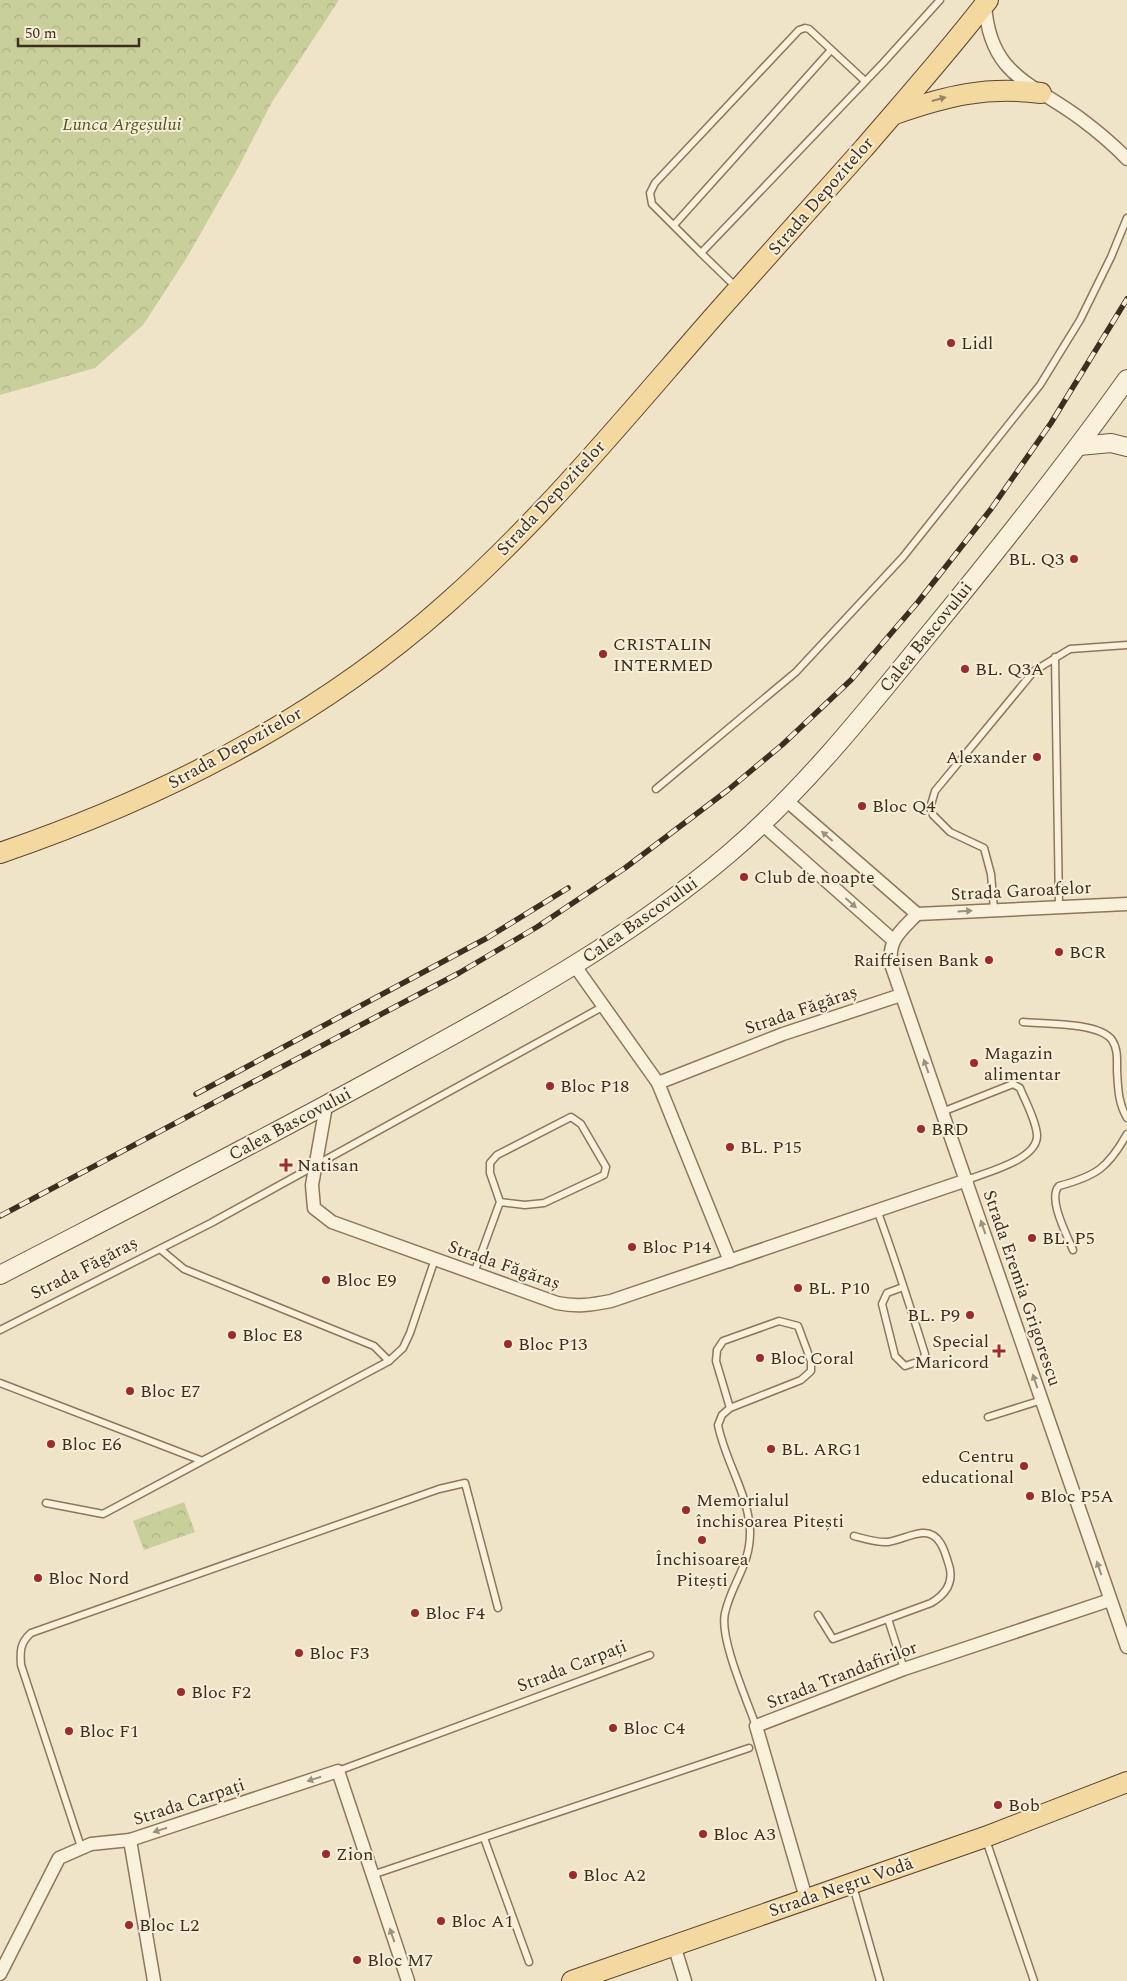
<svg xmlns="http://www.w3.org/2000/svg" width="1127" height="1981" font-family="Spectral,serif">
	<defs>
		<pattern id="forest-crowns" width="20" height="18" patternUnits="userSpaceOnUse" patternTransform="scale(1.25)"><rect width="20" height="18" fill="#c9cf9b"/><path d="M2 6a3 3 0 1 1 6 0M12 15a3 3 0 1 1 6 0" fill="none" stroke="#aeb285"/></pattern>
	</defs>
	<rect width="100%" height="100%" fill="#f0e4c8"/>
	<g fill="url(#forest-crowns)">
		<path d="M0 0H339L272 102 238 168 186 259 143 325 95 368 0 395Z"/>
		<path d="M184 1502 195 1532 144 1550 133 1521Z"/>
	</g>
	<g fill="none" stroke-linecap="round" stroke-linejoin="round">
		<defs>
			<g id="lane">
				<path d="M674 225 831 50"/>
				<path d="M701 253 652 204 650 193 655 183 799 30 805 28 809 29 865 81"/>
				<path d="M736 287 701 253 883 63 940 0"/>
				<path d="M1055 657 1059 906"/>
				<path d="M656 789 796 672 903 557 1040 385 1080 320 1111 257 1127 218"/>
				<path d="M994 909 991 874 984 848 950 832 933 815 930 808 935 791 1034 671 1070 649 1127 645"/>
				<path d="M1023 1022C1044 1024 1099 1022 1112 1040 1118 1049 1117 1059 1117 1070 1118 1087 1118 1103 1127 1118"/>
				<path d="M942 1112 1013 1084 1020 1088C1025 1101 1036 1120 1037 1135 1038 1160 986 1172 967 1180"/>
				<path d="M877 1210C895 1258 910 1306 925 1354L923 1360 905 1366 895 1356 882 1304 887 1293 903 1287"/>
				<path d="M160 1249 184 1269 374 1346 389 1361"/>
				<path d="M1073 1250C1067 1235 1047 1198 1059 1186 1096 1176 1108 1168 1127 1134"/>
				<path d="M474 1273 500 1202 490 1173V1163L497 1155 571 1117 581 1124 606 1167 604 1175 544 1203 525 1205 500 1202"/>
				<path d="M0 1330 211 1223 604 1006"/>
				<path d="M0 1383 200 1460"/>
				<path d="M730 1408 716 1361 717 1350 723 1341 779 1321 798 1326 811 1361V1371L801 1380 730 1408 722 1415 718 1425C725 1461 748 1493 750 1530 751 1565 732 1582 725 1613 719 1638 747 1700 756 1726"/>
				<path d="M988 1417 1042 1400"/>
				<path d="M46 1503 103 1514 389 1361 403 1348 410 1333 435 1259"/>
				<path d="M818 1615 833 1639 931 1603C943 1596 953 1585 950 1569 946 1555 941 1531 922 1533 911 1534 900 1540 888 1542 877 1543 865 1539 854 1536"/>
				<path d="M888 1619 904 1669"/>
				<path d="M338 1771 650 1655"/>
				<path d="M484 1838 529 1962"/>
				<path d="M986 1840 1034 1981"/>
				<path d="M81 1847 21 1665C20 1651 20 1643 31 1633L439 1489 465 1483 498 1608"/>
				<path d="M372 1875 749 1748"/>
				<path d="M853 1886 880 1981"/>
			</g>
			<g id="street">
				<path d="M985 5C990 76 1031 82 1081 119 1097 131 1113 144 1127 159"/>
				<path d="M786 800 917 914"/>
				<path d="M762 824 893 940"/>
				<path d="M917 914C901 931 888 939 891 964L1127 1647"/>
				<path d="M917 914 1127 904"/>
				<path d="M575 966 658 1083 783 1034 901 995"/>
				<path d="M658 1083 730 1261"/>
				<path d="M326 1106 312 1185 314 1208 332 1222 557 1303C577 1307 591 1305 611 1301L967 1180"/>
				<path d="M806 1898 756 1726 904 1669 1110 1600"/>
				<path d="M674 1945 685 1981"/>
				<path d="M0 1974 59 1858 91 1844 130 1840"/>
				<path d="M154 1981 130 1840 338 1771 408 1981"/>
			</g>
			<g id="secondary">
				<path d="M1079 446 1111 443 1127 447"/>
				<path d="M0 1275C137 1204 275 1134 410 1059 523 997 633 936 731 852 803 790 864 714 924 640 994 555 1063 469 1127 379"/>
			</g>
			<g id="primary">
				<path d="M895 114C946 96 986 86 1041 93"/>
				<path d="M0 853C161 798 318 718 445 605 547 515 633 408 722 307 770 254 817 201 864 148 906 99 949 51 988 0"/>
				<path d="M572 1981 985 1837 1127 1782"/>
			</g>
		</defs>
		<use href="#lane" stroke="#8d765c" stroke-width="9"/>
		<use href="#street" stroke="#8d765c" stroke-width="15"/>
		<use href="#secondary" stroke="#6f573f" stroke-width="20"/>
		<use href="#primary" stroke="#5b4430" stroke-width="22"/>
		<use href="#lane" stroke="#faf1dc" stroke-width="6"/>
		<use href="#street" stroke="#faf1dc" stroke-width="12"/>
		<use href="#secondary" stroke="#faf1dc" stroke-width="18"/>
		<use href="#primary" stroke="#f3d9a0" stroke-width="20"/>
		<defs>
			<g id="rail">
				<path d="M196 1094 487 938 568 888"/>
				<path d="M0 1216 459 973 537 927 625 868 728 790 782 745 851 680 918 602 991 509 1051 423 1127 299"/>
			</g>
		</defs>
		<use href="#rail" stroke="#3d2e20" stroke-width="5.5"/>
		<use href="#rail" stroke="#f7eed8" stroke-width="4" stroke-dasharray="11" stroke-linecap="butt"/>
	</g>
	<defs><path id="oneway-solid" d="M-6-.8H1V-3.2L6.5 0L1 3.2V.8H-6Z" transform="scale(1.25)"/></defs>
	<use fill="#988460" href="#oneway-solid" transform="translate(939 99) rotate(-15)"/>
	<g fill="#9c907e">
		<use href="#oneway-solid" transform="translate(827 836) rotate(-139)"/>
		<use href="#oneway-solid" transform="translate(851 903) rotate(42)"/>
		<use href="#oneway-solid" transform="translate(965 911) rotate(-4)"/>
		<use href="#oneway-solid" transform="translate(926 1066) rotate(-110)"/>
		<use href="#oneway-solid" transform="translate(983 1227) rotate(-109)"/>
		<use href="#oneway-solid" transform="translate(1035 1381) rotate(-109)"/>
		<use href="#oneway-solid" transform="translate(1099 1568) rotate(-109)"/>
		<use href="#oneway-solid" transform="translate(314 1779) rotate(162)"/>
		<use href="#oneway-solid" transform="translate(160 1830) rotate(162)"/>
		<use href="#oneway-solid" transform="translate(392 1935) rotate(-109)"/>
	</g>
	<g fill="#9e2a2b" stroke="#f7eed8" stroke-width="2">
		<circle cx="951" cy="343" r="5"/>
		<circle cx="1074" cy="559" r="5"/>
		<circle cx="603" cy="654" r="5"/>
		<circle cx="965" cy="669" r="5"/>
		<circle cx="1037" cy="757" r="5"/>
		<circle cx="862" cy="806" r="5"/>
		<circle cx="744" cy="877" r="5"/>
		<circle cx="1059" cy="952" r="5"/>
		<circle cx="989" cy="960" r="5"/>
		<circle cx="974" cy="1063" r="5"/>
		<circle cx="550" cy="1086" r="5"/>
		<circle cx="921" cy="1129" r="5"/>
		<circle cx="730" cy="1147" r="5"/>
		<path d="M283.5 1157.5h5v5h5v5h-5v5h-5v-5h-5v-5h5z"/>
		<circle cx="1032" cy="1238" r="5"/>
		<circle cx="632" cy="1247" r="5"/>
		<circle cx="326" cy="1280" r="5"/>
		<circle cx="798" cy="1288" r="5"/>
		<circle cx="970" cy="1315" r="5"/>
		<circle cx="232" cy="1335" r="5"/>
		<circle cx="508" cy="1344" r="5"/>
		<path d="M996.5 1343.5h5v5h5v5h-5v5h-5v-5h-5v-5h5z"/>
		<circle cx="760" cy="1358" r="5"/>
		<circle cx="130" cy="1391" r="5"/>
		<circle cx="51" cy="1444" r="5"/>
		<circle cx="771" cy="1449" r="5"/>
		<circle cx="1024" cy="1466" r="5"/>
		<circle cx="1030" cy="1496" r="5"/>
		<circle cx="686" cy="1510" r="5"/>
		<circle cx="702" cy="1540" r="5"/>
		<circle cx="38" cy="1578" r="5"/>
		<circle cx="415" cy="1613" r="5"/>
		<circle cx="299" cy="1653" r="5"/>
		<circle cx="181" cy="1692" r="5"/>
		<circle cx="613" cy="1728" r="5"/>
		<circle cx="69" cy="1731" r="5"/>
		<circle cx="998" cy="1805" r="5"/>
		<circle cx="703" cy="1834" r="5"/>
		<circle cx="326" cy="1854" r="5"/>
		<circle cx="573" cy="1875" r="5"/>
		<circle cx="441" cy="1921" r="5"/>
		<circle cx="129" cy="1925" r="5"/>
		<circle cx="357" cy="1960" r="5"/>
	</g>
	<g text-anchor="middle" dominant-baseline="central" stroke-width="4" stroke-linejoin="round" paint-order="stroke">
		<g font-size="18" font-style="italic" fill="#4d5a26" stroke="#f7eed8">
			<text x="122" y="124">Lunca Argeșului</text>
		</g>
		<g font-size="18" fill="#3d2e20" stroke="#f7eed8">
			<text transform="translate(821 196) rotate(-49)">Strada Depozitelor</text>
			<text transform="translate(551 498) rotate(-47)">Strada Depozitelor</text>
			<text transform="translate(926 637) rotate(-51)">Calea Bascovului</text>
			<text transform="translate(235 748) rotate(-29)">Strada Depozitelor</text>
			<text transform="translate(1021 891) rotate(-3)">Strada Garoafelor</text>
			<text transform="translate(640 920) rotate(-35)">Calea Bascovului</text>
			<text transform="translate(801 1010) rotate(-19)">Strada Făgăraș</text>
			<text transform="translate(290 1124) rotate(-28)">Calea Bascovului</text>
			<text transform="translate(504 1265) rotate(19)">Strada Făgăraș</text>
			<text transform="translate(84 1268) rotate(-27)">Strada Făgăraș</text>
			<text transform="translate(1022 1288) rotate(71)">Strada Eremia Grigorescu</text>
			<text transform="translate(572 1666) rotate(-21)">Strada Carpați</text>
			<text transform="translate(842 1675) rotate(-21)">Strada Trandafirilor</text>
			<text transform="translate(189 1802) rotate(-18)">Strada Carpați</text>
			<text transform="translate(841 1887) rotate(-19)">Strada Negru Vodă</text>
		</g>
		<g font-size="18" fill="#3d2e20" stroke="#f7eed8" text-anchor="start">
			<text x="961" y="343">Lidl</text>
			<text x="1064" y="559" text-anchor="end">BL. Q3</text>
			<text x="613" y="644">CRISTALIN<tspan x="613" dy="21">INTERMED</tspan></text>
			<text x="975" y="669">BL. Q3A</text>
			<text x="1027" y="757" text-anchor="end">Alexander</text>
			<text x="872" y="806">Bloc Q4</text>
			<text x="754" y="877">Club de noapte</text>
			<text x="1069" y="952">BCR</text>
			<text x="979" y="960" text-anchor="end">Raiffeisen Bank</text>
			<text x="984" y="1053">Magazin<tspan x="984" dy="21">alimentar</tspan></text>
			<text x="560" y="1086">Bloc P18</text>
			<text x="931" y="1129">BRD</text>
			<text x="740" y="1147">BL. P15</text>
			<text x="297" y="1165">Natisan</text>
			<text x="1042" y="1238">BL. P5</text>
			<text x="642" y="1247">Bloc P14</text>
			<text x="336" y="1280">Bloc E9</text>
			<text x="808" y="1288">BL. P10</text>
			<text x="960" y="1315" text-anchor="end">BL. P9</text>
			<text x="242" y="1335">Bloc E8</text>
			<text x="989" y="1341" text-anchor="end">Special<tspan x="989" dy="21">Maricord</tspan></text>
			<text x="518" y="1344">Bloc P13</text>
			<text x="770" y="1358">Bloc Coral</text>
			<text x="140" y="1391">Bloc E7</text>
			<text x="61" y="1444">Bloc E6</text>
			<text x="781" y="1449">BL. ARG1</text>
			<text x="1014" y="1456" text-anchor="end">Centru<tspan x="1014" dy="21">educational</tspan></text>
			<text x="1040" y="1496">Bloc P5A</text>
			<text x="696" y="1500">Memorialul<tspan x="696" dy="21">închisoarea Pitești</tspan></text>
			<text x="702" y="1559" text-anchor="middle">Închisoarea<tspan x="702" dy="21">Pitești</tspan></text>
			<text x="48" y="1578">Bloc Nord</text>
			<text x="425" y="1613">Bloc F4</text>
			<text x="309" y="1653">Bloc F3</text>
			<text x="191" y="1692">Bloc F2</text>
			<text x="623" y="1728">Bloc C4</text>
			<text x="79" y="1731">Bloc F1</text>
			<text x="1008" y="1805">Bob</text>
			<text x="713" y="1834">Bloc A3</text>
			<text x="336" y="1854">Zion</text>
			<text x="583" y="1875">Bloc A2</text>
			<text x="451" y="1921">Bloc A1</text>
			<text x="139" y="1925">Bloc L2</text>
			<text x="367" y="1960">Bloc M7</text>
		</g>
	</g>
	<path d="M18 38v8h121v-8" fill="none" stroke="#3d2e20" stroke-width="2.5"/>
	<text x="25" y="38" font-size="15" fill="#3d2e20" stroke="#f7eed8" stroke-width="4" paint-order="stroke">50 m</text>
</svg>
